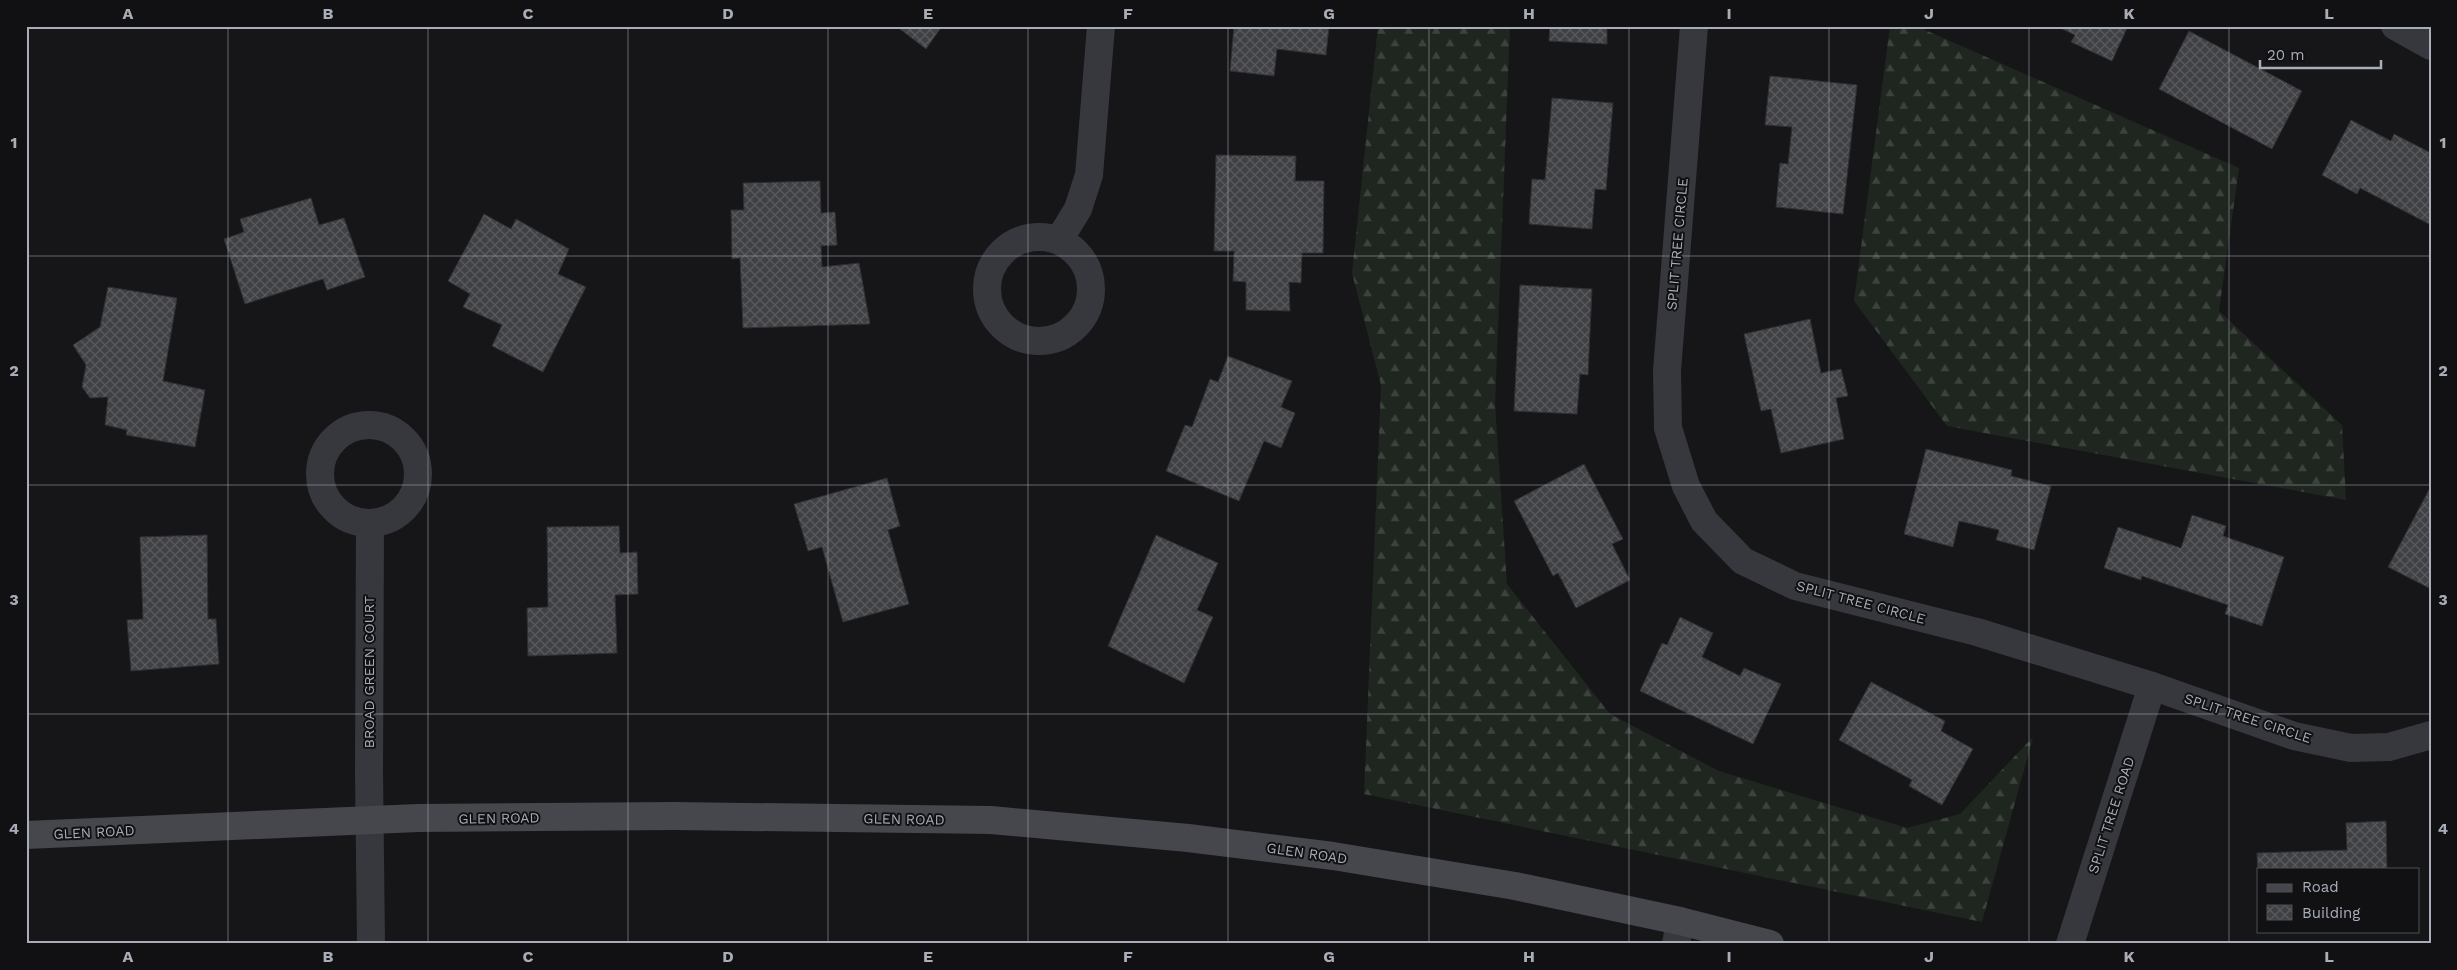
<svg xmlns="http://www.w3.org/2000/svg" width="2457" height="970" font-family="'Work Sans',sans-serif">
	<defs>
		<pattern id="forest-firs" width="22" height="20" patternUnits="userSpaceOnUse" patternTransform="scale(1.25)"><rect width="22" height="20" fill="#1e261f"/><path d="M5 1l3.5 6h-7zM16 11l3.5 6h-7z" fill="#3c433d"/></pattern>
		<pattern id="building-cross-hatch" width="8" height="8" patternUnits="userSpaceOnUse" patternTransform="scale(1.25)"><rect width="8" height="8" fill="#404145"/><path d="M0 0l8 8M0 8l8-8" fill="none" stroke="#595a5e"/></pattern>
	</defs>
	<rect width="100%" height="100%" fill="#161618"/>
	<g fill="url(#forest-firs)">
		<path d="M1378 26H1510L1495 404 1507 584 1610 714 1719 771 1907 828 1960 814 2033 737 1982 922 1364 794 1381 385 1352 273Z"/>
		<path d="M1890 26H1916L2239 168 2219 311 2342 425 2346 500 1947 426 1854 301Z"/>
	</g>
	<g fill="url(#building-cross-hatch)" stroke="#303034">
		<path d="M896 26H942L926 49Z"/>
		<path d="M1234 26H1329L1326 55 1277 49 1274 76 1230 71Z"/>
		<path d="M1550 26H1607V44L1549 41Z"/>
		<path d="M2056 26H2128L2112 61 2071 42 2075 35Z"/>
		<path d="M2189 31 2302 91 2272 149 2159 89Z"/>
		<path d="M1770 76 1857 85 1843 214 1776 207 1780 163 1788 164 1792 127 1765 125Z"/>
		<path d="M1552 98 1613 103 1606 190 1595 189 1592 229 1529 224 1532 179 1545 180Z"/>
		<path d="M2351 120 2391 141 2394 134 2431 153V225L2360 188 2357 194 2322 175Z"/>
		<path d="M1216 155 1296 156 1295 181H1324L1323 253H1302L1301 283 1289 282 1290 311 1246 310V282L1233 281 1234 251H1214Z"/>
		<path d="M820 181 821 213 835 212 837 245 821 246 822 267 859 263 870 324 743 328 740 258 732 259 731 210H744L743 183Z"/>
		<path d="M311 198 319 225 344 218 365 277 327 290 323 279 245 304 224 239 244 232 240 219Z"/>
		<path d="M484 214 511 229 516 219 569 249 558 274 586 287 543 372 492 346 502 325 463 307 470 294 448 281Z"/>
		<path d="M1520 285 1592 289 1588 375 1580 374 1577 414 1514 411Z"/>
		<path d="M108 287 177 298 163 381 205 390 195 447 126 435 127 430 105 425 108 397 90 398 82 387 86 365 73 345 100 327Z"/>
		<path d="M1810 319 1821 373 1841 369 1848 396 1836 398 1844 439 1781 453 1771 409 1761 411 1744 334Z"/>
		<path d="M1228 356 1292 381 1281 407 1295 413 1281 448 1264 441 1239 501 1166 471 1185 425 1192 427 1210 379 1218 382Z"/>
		<path d="M1926 449 2012 470 2011 476 2051 486 2034 550 1996 540 1999 530 1959 521 1953 547 1904 534Z"/>
		<path d="M1584 464 1623 539 1612 544 1630 580 1576 608 1558 573 1553 576 1514 501Z"/>
		<path d="M887 478 900 526 888 530 909 604 843 622 822 547 808 551 794 504Z"/>
		<path d="M2431 486V589L2388 567Z"/>
		<path d="M2192 515 2226 526 2223 536 2284 557 2262 626 2225 614 2228 605 2142 576 2141 580 2104 568 2118 527 2181 548Z"/>
		<path d="M619 526 620 553 637 552 638 594 615 595 617 653 528 656 527 608 548 607 547 527Z"/>
		<path d="M207 535 208 619H216L219 664 131 671 127 620 143 619 140 537Z"/>
		<path d="M1156 535 1218 563 1197 610 1213 617 1184 683 1108 646Z"/>
		<path d="M1680 617 1713 633 1702 657 1740 676 1744 668 1781 684 1753 744 1640 691 1662 643 1667 645Z"/>
		<path d="M1871 682 1945 721 1941 731 1973 749 1942 805 1909 786 1912 780 1839 740Z"/>
		<path d="M2386 821 2387 869H2258V883L2257 853 2347 850 2346 823Z"/>
	</g>
	<g fill="none" stroke-linecap="round" stroke-linejoin="round">
		<g stroke="#37383d" stroke-width="28">
			<path d="M1694 26 1667 371 1668 428 1686 486 1704 521 1743 561 1795 586 1977 632 2152 686 2294 736 2351 748 2389 747 2431 735"/>
			<path d="M2395 26 2431 46"/>
			<circle cx="1039" cy="289" r="52"/>
			<path d="M1059 240 1078 209 1089 175 1101 26"/>
			<circle cx="369" cy="474" r="49"/>
			<path d="M370 523 369 771 371 944"/>
			<path d="M1676 944 1680 921"/>
			<path d="M2070 944 2152 686"/>
		</g>
		<path stroke="#45474d" stroke-width="28" d="M26 835 418 818 674 816 991 820 1188 838 1333 856 1515 886 1680 921 1770 944"/>
	</g>
	<path fill="none" stroke="#a8adb8" stroke-width="1" stroke-opacity="0.55" d="M228 26V944M428 26V944M628 26V944M828 26V944M1028 26V944M1228 26V944M1429 26V944M1629 26V944M1829 26V944M2029 26V944M2229 26V944M26 256H2431M26 485H2431M26 714H2431"/>
	<g text-anchor="middle" dominant-baseline="central" stroke-width="4" stroke-linejoin="round" paint-order="stroke">
		<g font-size="14" fill="#a8adb8" stroke="#111113">
			<text transform="translate(1677 244) rotate(-85)">SPLIT TREE CIRCLE</text>
			<text transform="translate(1861 602) rotate(15)">SPLIT TREE CIRCLE</text>
			<text transform="translate(369 672) rotate(-90)">BROAD GREEN COURT</text>
			<text transform="translate(2248 718) rotate(18)">SPLIT TREE CIRCLE</text>
			<text transform="translate(2111 815) rotate(-72)">SPLIT TREE ROAD</text>
			<text transform="translate(499 818) rotate(-1)">GLEN ROAD</text>
			<text transform="translate(904 819) rotate(1)">GLEN ROAD</text>
			<text transform="translate(94 832) rotate(-3)">GLEN ROAD</text>
			<text transform="translate(1307 853) rotate(8)">GLEN ROAD</text>
		</g>
	</g>
	<rect width="2457" height="970" fill="none" stroke="#111113" stroke-width="55"/>
	<rect x="2257" y="868" width="162" height="65" fill="#111113" stroke="#4d4f55"/>
	<rect x="2267" y="884" width="25" height="8" fill="#45474d" stroke="#4d4f55"/>
	<text x="2302" y="892" font-size="15" fill="#a8adb8">Road</text>
	<rect x="2267" y="905" width="25" height="15" fill="url(#building-cross-hatch)" stroke="#4d4f55"/>
	<text x="2302" y="918" font-size="15" fill="#a8adb8">Building</text>
	<path d="M2260 60v8h121v-8" fill="none" stroke="#a8adb8" stroke-width="2.5"/>
	<text x="2267" y="60" font-size="15" fill="#a8adb8" stroke="#111113" stroke-width="4" paint-order="stroke">20 m</text>
	<rect x="28" y="28" width="2402" height="914" fill="none" stroke="#a8adb8" stroke-width="2"/>
	<g font-size="16" text-anchor="middle" font-weight="bold" fill="#a8adb8">
		<text x="128" y="19">A</text>
		<text x="328" y="19">B</text>
		<text x="528" y="19">C</text>
		<text x="728" y="19">D</text>
		<text x="928" y="19">E</text>
		<text x="1128" y="19">F</text>
		<text x="1329" y="19">G</text>
		<text x="1529" y="19">H</text>
		<text x="1729" y="19">I</text>
		<text x="1929" y="19">J</text>
		<text x="2129" y="19">K</text>
		<text x="2329" y="19">L</text>
		<text x="14" y="148">1</text>
		<text x="2443" y="148">1</text>
		<text x="14" y="376">2</text>
		<text x="2443" y="376">2</text>
		<text x="14" y="605">3</text>
		<text x="2443" y="605">3</text>
		<text x="14" y="834">4</text>
		<text x="2443" y="834">4</text>
		<text x="128" y="962">A</text>
		<text x="328" y="962">B</text>
		<text x="528" y="962">C</text>
		<text x="728" y="962">D</text>
		<text x="928" y="962">E</text>
		<text x="1128" y="962">F</text>
		<text x="1329" y="962">G</text>
		<text x="1529" y="962">H</text>
		<text x="1729" y="962">I</text>
		<text x="1929" y="962">J</text>
		<text x="2129" y="962">K</text>
		<text x="2329" y="962">L</text>
	</g>
</svg>
